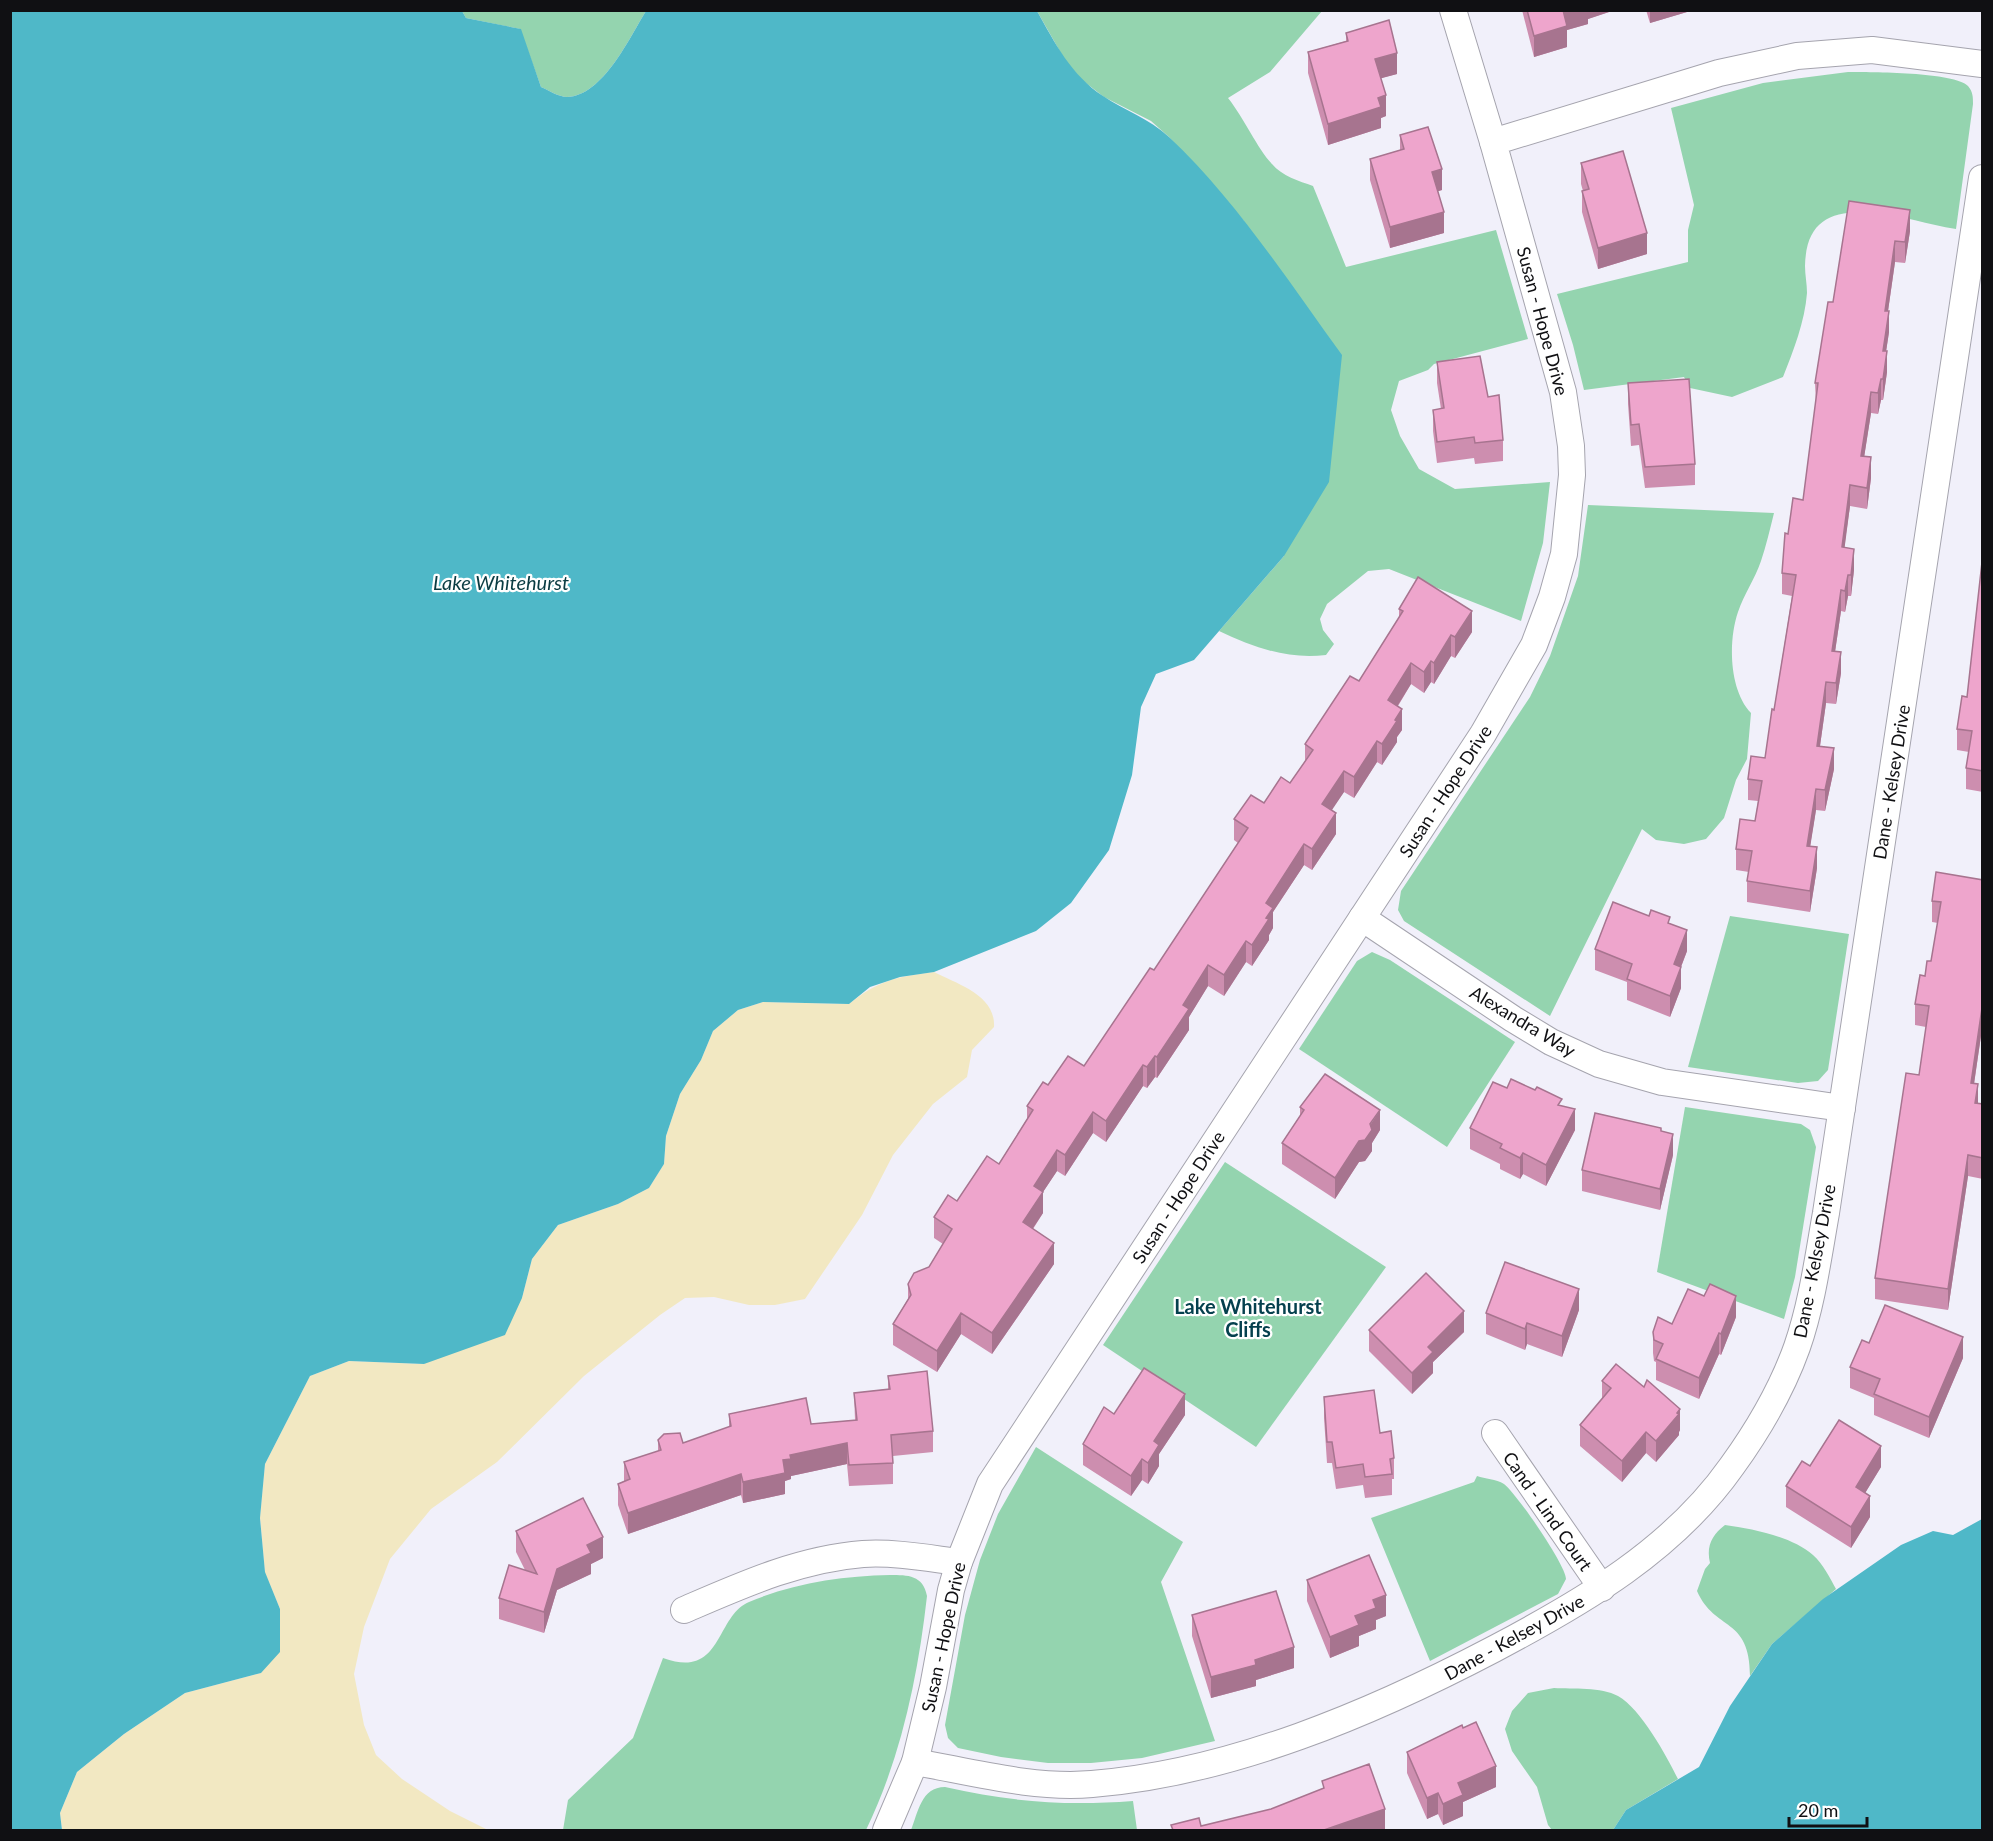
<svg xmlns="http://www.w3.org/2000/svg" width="1993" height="1841" font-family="Lato,sans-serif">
	<rect width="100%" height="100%" fill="#f1f0fa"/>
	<g fill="#94d4af">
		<path d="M462 11H646C630 37 603 96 567 97 559 97 548 90 541 87L520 29 466 18Z"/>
		<path d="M1037 11H1322L1270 72 1228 98C1244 118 1257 148 1272 164 1282 176 1299 181 1313 186L1346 267 1496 230 1528 339 1434 364 1428 370 1399 381 1391 410 1400 436 1419 469 1455 489 1550 482 1543 543 1521 621 1389 569 1368 571 1327 604 1320 619 1323 630 1334 644 1326 655C1288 660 1253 647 1219 631L1284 556 1244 221 1169 137 1151 121 1104 97 1082 80 1066 62Z"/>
		<path d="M1848 72C1870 72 1955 72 1968 86 1973 92 1973 97 1973 104L1956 229C1928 225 1902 215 1875 213 1832 209 1806 220 1805 266 1805 275 1807 284 1807 293 1805 321 1793 352 1783 377L1732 397 1690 388 1684 377 1584 390 1573 345 1557 294 1688 262V230L1694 205 1671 108 1763 83Z"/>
		<path d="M1588 505 1774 513C1770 529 1766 546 1761 561 1755 579 1744 594 1738 612 1728 641 1729 690 1751 713L1747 759 1736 780 1724 818 1706 839 1684 844 1656 840 1642 829 1550 1016 1404 921 1398 910 1401 891 1530 697 1550 656 1578 576Z"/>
		<path d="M1730 916 1849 934 1828 1070 1818 1081 1798 1083 1688 1067Z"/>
		<path d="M1372 952 1390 960 1515 1042 1447 1147 1299 1049 1357 961Z"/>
		<path d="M1685 1107 1801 1124 1810 1130 1816 1147 1795 1277 1784 1319 1657 1272Z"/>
		<path d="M1225 1162 1386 1267 1256 1447 1103 1345Z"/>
		<path d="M1036 1447 1183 1542 1161 1582 1215 1741 1142 1758 1091 1763H1048L1001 1757 958 1748 948 1738 945 1725 965 1615 980 1560 998 1514Z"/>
		<path d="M1477 1476C1485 1479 1496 1479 1504 1484 1516 1493 1566 1565 1566 1579L1558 1594 1430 1661 1371 1518 1474 1482Z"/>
		<path d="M1725 1525C1753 1529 1791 1536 1813 1555 1823 1564 1830 1578 1836 1589L1772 1644 1750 1676C1750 1616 1715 1632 1697 1591L1705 1569 1710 1563C1706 1546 1712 1535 1725 1525Z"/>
		<path d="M890 1575C908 1575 923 1575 927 1596 918 1676 901 1758 866 1830H563L568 1800 633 1738 663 1658C723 1680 715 1616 749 1602 794 1583 842 1576 890 1575Z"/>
		<path d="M1554 1688C1573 1689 1601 1687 1618 1696 1641 1709 1666 1755 1678 1779L1626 1810 1613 1830H1552L1548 1825 1537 1787 1512 1751 1505 1729 1512 1711 1528 1693Z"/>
		<path d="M945 1787C1011 1802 1065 1806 1133 1801L1137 1830H911C918 1813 921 1787 945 1787Z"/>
	</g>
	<path fill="#f2e8c2" d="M934 972C957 984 996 995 994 1027L972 1050 967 1077 933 1104 893 1155 862 1215 805 1299 775 1305H749L714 1297 685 1298 660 1315 584 1376 497 1462 431 1509 390 1559 364 1627 354 1674 364 1725 376 1755 402 1779 450 1811 488 1830H62L60 1813 77 1772 124 1734 185 1693 261 1673 280 1609 265 1573 260 1517 265 1464 310 1376 349 1361 424 1364 522 1298 532 1259 558 1225 618 1204 649 1188 664 1164 666 1136 680 1094 701 1060 713 1031 738 1010 763 1002 849 1004C879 980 896 977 934 972Z"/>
	<g fill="#4fb8c8">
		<path d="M11 10 462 11 466 18 521 29 541 87C548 90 559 97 567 97 603 96 630 37 646 11H1037C1055 43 1071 75 1103 96 1125 111 1149 118 1169 137 1236 200 1288 281 1342 355L1329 482 1284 556 1194 660 1156 674 1141 707 1132 775 1109 850 1071 903 1036 931 934 972 900 977 870 987 849 1004 763 1002 738 1010 713 1031 701 1060 680 1094 666 1136 664 1164 649 1188 618 1204 558 1225 532 1259 522 1298 505 1335 424 1364 349 1361 310 1376 265 1464 260 1518 265 1572 280 1609V1652L261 1673 185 1693 124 1734 77 1772 60 1813 62 1830H10Z"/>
		<path d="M1982 1519V1830H1613L1626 1810 1699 1767 1730 1706 1772 1644 1823 1599 1901 1545 1933 1531 1953 1535Z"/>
	</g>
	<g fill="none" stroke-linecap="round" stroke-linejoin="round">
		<defs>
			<g id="street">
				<path d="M1453 10 1493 142"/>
				<path d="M1362 918 1513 1019 1551 1042 1599 1064 1662 1082 1842 1108"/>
				<path d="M1495 1433 1602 1588"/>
				<path d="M684 1610C742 1585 799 1559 863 1554 894 1552 927 1558 959 1562"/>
				<path d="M915 1762C972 1772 1034 1789 1092 1784 1231 1773 1372 1713 1494 1649 1583 1602 1673 1550 1732 1466 1758 1430 1782 1389 1797 1347 1812 1304 1818 1258 1826 1213L1982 178"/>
				<path d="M886 1830 915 1762 933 1687 951 1590 959 1562 990 1484 1483 734 1534 645 1552 597 1564 554 1572 475 1571 446 1563 392 1493 142 1719 73 1797 56 1872 50 1982 64"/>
			</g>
		</defs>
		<use href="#street" stroke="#a5a4ae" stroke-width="28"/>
		<use href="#street" stroke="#fff" stroke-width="26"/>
	</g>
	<g fill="#cd8eaf">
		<path d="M1522 10H1615L1588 19V24L1567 30V47L1534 57Z"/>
		<path d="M1646 10H1687V12L1650 23Z"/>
		<path d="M1346 33 1397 74 1381 78 1386 116 1381 118V128L1328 145 1308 73V52L1346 41Z"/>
		<path d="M1400 135 1442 190 1438 191 1444 233 1390 248 1370 180V159L1400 150Z"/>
		<path d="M1581 163 1647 254 1598 269 1582 212V191H1583L1581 184Z"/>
		<path d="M1849 201 1910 231 1905 263 1895 262 1888 311 1889 332 1886 351 1887 372 1883 400H1881L1878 414 1871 413 1864 457 1871 478 1867 509 1850 506 1844 548 1854 570 1851 596H1848L1845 612 1841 611 1835 652 1841 673 1836 704 1826 703 1820 746 1834 769 1825 811 1816 810 1810 846 1817 868 1810 912 1747 902V881L1749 872 1736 870V849L1755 821 1758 801 1748 800V779L1765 758 1774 710 1792 596 1782 594V573L1788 534 1803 500 1816 404 1815 383 1833 302Z"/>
		<path d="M1437 362 1488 397 1503 440V461L1475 464 1474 458 1437 463 1433 431V410L1441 409 1437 383Z"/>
		<path d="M1628 383 1695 464V485L1645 488 1639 445 1631 446 1628 404Z"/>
		<path d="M1983 562V792L1966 789V768L1969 752 1957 750V729L1967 697Z"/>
		<path d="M1399 609 1472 632 1455 658 1451 656 1434 684 1431 682 1424 693 1411 684 1398 706 1402 730 1397 737V742L1382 765 1377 762 1354 798 1344 792 1331 810 1336 834 1312 870 1304 865 1273 912V928L1269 935V940L1252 966 1246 962 1224 996 1208 986 1189 1017V1030L1157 1078 1155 1077 1147 1088 1143 1086 1106 1142 1093 1133 1065 1176 1057 1171 1043 1192V1213L1033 1229 1054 1264 992 1354 961 1334 937 1372 893 1345V1324L908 1299V1284L929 1267 943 1244 934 1238V1217L957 1201 999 1164 1027 1119V1106L1048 1085 1084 1066 1154 970 1238 843 1234 840V819L1264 803 1290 783 1305 762V744L1359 681 1399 618Z"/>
		<path d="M1983 880V1022L1974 1084 1978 1103 1983 1104V1179L1968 1176 1948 1310 1875 1299V1278L1919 1075 1926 1027 1915 1025V1004L1925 976 1931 961 1938 923 1932 922V901Z"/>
		<path d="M1670 923 1687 951 1681 967V988L1670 1017 1627 1000V982L1595 970V949Z"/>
		<path d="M1507 1088 1562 1106 1575 1130 1546 1186 1523 1174 1520 1179 1500 1169V1164L1470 1149V1128Z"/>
		<path d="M1300 1107 1380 1130 1372 1143V1151L1365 1161 1359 1162 1335 1199 1282 1164V1143L1300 1116Z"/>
		<path d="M1661 1131 1673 1155 1660 1210 1582 1191V1170Z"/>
		<path d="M1579 1310 1562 1357 1527 1344 1525 1350 1486 1334V1313Z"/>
		<path d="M1736 1317 1721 1355 1719 1354 1699 1399 1656 1380V1362L1654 1361 1653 1353V1332L1672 1324Z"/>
		<path d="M1369 1330 1464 1332 1433 1362V1373L1412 1394 1369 1351Z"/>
		<path d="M1869 1343 1963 1358 1929 1438 1874 1415V1398L1850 1388V1367Z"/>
		<path d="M888 1376 933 1431V1452L893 1456V1484L849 1486 847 1464 791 1476V1479L785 1481V1494L743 1503 741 1495 628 1534 618 1505V1484L624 1481V1462L658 1451V1440L683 1443 729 1427V1414L811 1424 855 1420 854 1393 888 1389Z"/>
		<path d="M1602 1381 1680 1430 1679 1432V1435L1656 1462 1646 1453 1622 1482 1580 1446V1425L1602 1399Z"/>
		<path d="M1324 1397 1380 1433 1394 1458V1479H1392V1495L1365 1498 1363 1485 1336 1489 1332 1463H1327L1324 1418Z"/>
		<path d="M1114 1414 1185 1415 1159 1454V1466L1148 1484 1142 1480 1131 1496 1083 1465V1444Z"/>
		<path d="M1810 1466 1881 1467 1865 1493 1870 1517 1851 1548 1786 1507V1486Z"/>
		<path d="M516 1531 603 1558 591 1564V1574L557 1590 544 1633 499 1619V1598L525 1570 516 1552Z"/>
		<path d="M1307 1580 1386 1616 1376 1620V1629L1359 1636V1646L1330 1658 1307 1601Z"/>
		<path d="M1192 1615 1294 1668 1256 1680V1686L1211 1698 1192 1636Z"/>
		<path d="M1407 1752 1496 1787 1463 1802V1816L1443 1825 1438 1814 1427 1819 1407 1773Z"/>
	</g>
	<g fill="#a7748f">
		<path d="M1615 10 1588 19V24L1567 30V47L1534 57V36L1562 11Z"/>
		<path d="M1650 10H1687V12L1650 23Z"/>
		<path d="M1397 53V74L1375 80V59Z"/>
		<path d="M1386 95V116L1381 118V128L1328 145V124L1378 98Z"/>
		<path d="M1442 169V190L1432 193V172Z"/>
		<path d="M1910 210V231L1905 263V242Z"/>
		<path d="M1444 212V233L1390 248V227Z"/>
		<path d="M1647 233V254L1598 269V248Z"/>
		<path d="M1895 241V262L1885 332V311Z"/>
		<path d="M1889 311V332L1883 372V351Z"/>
		<path d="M1887 351V372L1883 400V379Z"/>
		<path d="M1881 379V400L1878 414V393Z"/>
		<path d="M1871 392V413L1861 477V456Z"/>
		<path d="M1871 457V478L1867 509V488Z"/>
		<path d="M1850 485V506L1842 568V547Z"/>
		<path d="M1854 549V570L1851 596V575Z"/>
		<path d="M1848 575V596L1845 612V591Z"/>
		<path d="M1841 590V611L1832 672V651Z"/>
		<path d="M1472 611V632L1455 658V637Z"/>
		<path d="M1451 635V656L1434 684V663Z"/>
		<path d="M1841 652V673L1836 704V683Z"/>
		<path d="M1431 661V682L1424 693V672Z"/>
		<path d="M1411 663V684L1388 721V700Z"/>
		<path d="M1826 682V703L1817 767V746Z"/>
		<path d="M1402 709V730L1397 737V742L1382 765V744L1395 720Z"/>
		<path d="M1377 741V762L1354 798V777Z"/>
		<path d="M1834 748V769L1825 811V790Z"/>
		<path d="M1344 771V792L1322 825V804Z"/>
		<path d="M1816 789V810L1807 867V846Z"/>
		<path d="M1336 813V834L1312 870V849Z"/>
		<path d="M1304 844V865L1273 912V928L1269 935V940L1252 966V945L1266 903Z"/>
		<path d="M1817 847V868L1810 912V891Z"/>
		<path d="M1687 930V951L1674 985V964Z"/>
		<path d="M1246 941V962L1224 996V975Z"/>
		<path d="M1208 965V986L1189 1017V1030L1157 1078V1057L1183 1005Z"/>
		<path d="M1681 967V988L1670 1017V996Z"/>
		<path d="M1983 1001V1022L1971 1104V1083Z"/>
		<path d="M1155 1056V1077L1147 1088V1067Z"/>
		<path d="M1143 1065V1086L1106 1142V1121Z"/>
		<path d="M1978 1084V1105L1975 1103Z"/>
		<path d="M1575 1109V1130L1546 1186V1165Z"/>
		<path d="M1380 1110V1130L1372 1143V1151L1365 1161 1359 1162 1335 1199V1178Z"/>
		<path d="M1093 1112V1133L1065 1176V1155Z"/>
		<path d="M1673 1134V1155L1660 1210V1189Z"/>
		<path d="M1057 1150V1171L1043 1192V1213L1023 1243V1222L1034 1186Z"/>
		<path d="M1523 1153V1174L1520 1179V1158Z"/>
		<path d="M1968 1155V1176L1948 1310V1289Z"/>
		<path d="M1054 1243V1264L992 1354V1333Z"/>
		<path d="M1579 1289V1310L1562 1357V1336Z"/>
		<path d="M1736 1296V1317L1721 1355V1334Z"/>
		<path d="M1464 1311V1332L1433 1362V1373L1412 1394V1373L1428 1347Z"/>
		<path d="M961 1313V1334L937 1372V1351Z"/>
		<path d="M1527 1323V1344L1525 1350V1329Z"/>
		<path d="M1719 1333V1354L1699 1399V1378Z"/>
		<path d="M1963 1337V1358L1929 1438V1417Z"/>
		<path d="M1185 1394V1415L1159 1454V1466L1148 1484V1463L1154 1441Z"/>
		<path d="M1680 1409V1430L1679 1432V1435L1656 1462V1441Z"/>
		<path d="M1646 1432V1453L1622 1482V1461Z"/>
		<path d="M847 1443V1464L791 1476V1479L785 1481V1494L743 1503V1482L790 1455Z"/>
		<path d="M1881 1446V1467L1856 1508V1487Z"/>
		<path d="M1142 1459V1480L1131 1496V1476Z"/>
		<path d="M741 1474V1495L628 1534V1513Z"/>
		<path d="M1870 1496V1517L1851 1548V1527Z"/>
		<path d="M603 1537V1558L591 1564V1574L557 1590 544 1633V1612L557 1569 587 1545Z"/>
		<path d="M1386 1595V1616L1376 1620V1629L1359 1636V1646L1330 1658V1637L1373 1600Z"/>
		<path d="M1294 1647V1668L1256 1680V1686L1211 1698V1677L1255 1660Z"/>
		<path d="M1496 1766V1787L1463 1802V1816L1443 1825V1804L1458 1783Z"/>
		<path d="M1438 1793V1814L1427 1819V1798Z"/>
		<path d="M1385 1809V1830H1324Z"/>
	</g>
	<g fill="#eea5cc" stroke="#a7748f" stroke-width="1.5">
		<path d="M1527 10H1563L1567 26 1534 36Z"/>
		<path d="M1389 20 1397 53 1375 59 1386 95 1378 98 1381 107 1328 124 1308 52 1348 41 1346 33Z"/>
		<path d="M1428 127 1442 169 1432 172 1444 212 1390 227 1370 159 1404 149 1400 135Z"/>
		<path d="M1623 151 1647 233 1598 248 1582 191 1589 189 1581 163Z"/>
		<path d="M1849 201 1910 210 1905 242 1895 241 1885 311H1889L1883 351H1887L1883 379H1881L1878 393 1871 392 1861 456 1871 457 1867 488 1850 485 1842 547 1854 549 1851 575H1848L1845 591 1841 590 1832 651 1841 652 1836 683 1826 682 1817 746 1834 748 1825 790 1816 789 1807 846 1817 847 1810 891 1747 881 1752 851 1736 849 1740 819 1755 821 1762 781 1748 779 1751 756 1765 758 1772 709 1774 710 1796 575 1782 573 1785 533 1788 534 1793 498 1803 500 1818 383H1815L1828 302H1833Z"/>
		<path d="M1480 356 1488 397 1499 395 1503 440 1475 443 1474 437 1437 442 1433 410 1444 408 1437 362Z"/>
		<path d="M1689 379 1695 464 1645 467 1639 424 1631 425 1628 383Z"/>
		<path d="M1982 562H1983V771L1966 768 1972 731 1957 729 1962 696 1967 697Z"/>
		<path d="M1418 577 1472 611 1455 637 1451 635 1434 663 1431 661 1424 672 1411 663 1388 700 1402 709 1395 720 1397 721 1382 744 1377 741 1354 777 1344 771 1322 804 1336 813 1312 849 1304 844 1266 903 1273 908 1266 918 1269 919 1252 945 1246 941 1224 975 1208 965 1183 1005 1189 1009 1157 1057 1155 1056 1147 1067 1143 1065 1106 1121 1093 1112 1065 1155 1057 1150 1034 1186 1043 1192 1023 1222 1054 1243 992 1333 961 1313 937 1351 893 1324 911 1295 908 1284 914 1273 929 1267 952 1229 934 1217 948 1195 957 1201 987 1156 999 1164 1033 1110 1027 1106 1043 1082 1048 1085 1068 1056 1084 1066 1150 968 1154 970 1248 828 1234 819 1251 795 1264 803 1281 777 1290 783 1313 750 1305 744 1350 676 1359 681 1403 611 1399 609Z"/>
		<path d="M1936 872 1983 880V1001L1971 1083 1978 1084 1975 1103 1983 1104V1158L1968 1155 1948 1289 1875 1278 1906 1073 1919 1075 1929 1006 1915 1004 1920 975 1925 976 1927 961H1931L1941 902 1932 901Z"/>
		<path d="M1613 902 1649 916 1651 910 1670 917 1668 923 1687 930 1674 964 1681 967 1670 996 1627 979 1632 964 1595 949Z"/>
		<path d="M1325 1074 1380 1110 1370 1124 1372 1130 1365 1140 1359 1141 1335 1178 1282 1143 1304 1110 1300 1107Z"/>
		<path d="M1511 1079 1535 1090 1537 1087 1562 1099 1558 1105 1575 1109 1546 1165 1523 1153 1520 1158 1500 1148 1502 1144 1470 1128 1493 1082 1507 1088Z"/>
		<path d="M1595 1113 1661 1128V1131L1673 1134 1660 1189 1582 1170Z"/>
		<path d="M1505 1262 1579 1289 1562 1336 1527 1323 1525 1329 1486 1313Z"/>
		<path d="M1426 1273 1464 1311 1428 1347 1433 1352 1412 1373 1369 1330Z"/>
		<path d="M1710 1284 1736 1296 1721 1334 1719 1333 1699 1378 1656 1359 1663 1344 1654 1340 1653 1332 1658 1317 1672 1324 1688 1289 1704 1296Z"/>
		<path d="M1885 1305 1963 1337 1929 1417 1874 1394 1880 1379 1850 1367 1862 1340 1869 1343Z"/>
		<path d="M1616 1364 1644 1387 1647 1380 1680 1409 1677 1413 1679 1414 1656 1441 1646 1432 1622 1461 1580 1425 1611 1388 1602 1381Z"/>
		<path d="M1144 1368 1185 1394 1154 1441 1159 1445 1148 1463 1142 1459 1131 1476 1083 1444 1104 1407 1114 1414Z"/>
		<path d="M927 1371 933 1431 891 1435 893 1463 849 1465 847 1443 790 1455 791 1459 783 1460 785 1473 743 1482 741 1474 628 1513 618 1484 630 1479 624 1462 661 1450 658 1440 664 1434 680 1433 683 1443 731 1426 729 1414 806 1398 811 1424 857 1420 854 1393 890 1389 888 1376Z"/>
		<path d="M1374 1390 1380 1433 1391 1431 1394 1458 1390 1459 1392 1474 1365 1477 1363 1464 1336 1468 1332 1442H1327L1324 1397Z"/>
		<path d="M1839 1420 1881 1446 1856 1487 1870 1496 1851 1527 1786 1486 1802 1461 1810 1466Z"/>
		<path d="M583 1498 603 1537 587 1545 591 1553 557 1569 544 1612 499 1598 509 1565 537 1574 516 1531Z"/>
		<path d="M1369 1555 1386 1595 1373 1600 1376 1608 1355 1616 1359 1625 1330 1637 1307 1580Z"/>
		<path d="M1276 1591 1294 1647 1255 1660 1256 1665 1211 1677 1192 1615Z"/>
		<path d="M1476 1722 1496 1766 1458 1783 1463 1795 1443 1804 1438 1793 1427 1798 1407 1752 1462 1725 1463 1728Z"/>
		<path d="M1369 1764 1385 1809 1324 1830H1173L1171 1825 1199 1818 1201 1826 1271 1809 1324 1788 1322 1781Z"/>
	</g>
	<g text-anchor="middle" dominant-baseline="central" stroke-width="4.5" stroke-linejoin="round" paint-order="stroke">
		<g font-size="18" fill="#101013" stroke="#fff">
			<text transform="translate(1543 321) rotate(75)">Susan - Hope Drive</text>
			<text transform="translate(1891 782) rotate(-81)">Dane - Kelsey Drive</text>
			<text transform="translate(1445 791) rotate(-57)">Susan - Hope Drive</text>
			<text transform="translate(1523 1021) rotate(31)">Alexandra Way</text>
			<text transform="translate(1178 1197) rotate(-57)">Susan - Hope Drive</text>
			<text transform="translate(1814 1261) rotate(-79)">Dane - Kelsey Drive</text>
			<text transform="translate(1548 1511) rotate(55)">Cand - Lind Court</text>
			<text transform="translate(943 1637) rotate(-78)">Susan - Hope Drive</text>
			<text transform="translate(1514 1637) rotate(-29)">Dane - Kelsey Drive</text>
		</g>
		<g font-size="20" font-style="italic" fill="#0a3c43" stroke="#fff">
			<text x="501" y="582">Lake Whitehurst</text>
		</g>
		<g font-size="20" font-weight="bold" fill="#05404e" stroke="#fff">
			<text x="1248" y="1306">Lake Whitehurst<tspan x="1248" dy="23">Cliffs</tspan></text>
		</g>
	</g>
	<rect width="1993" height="1841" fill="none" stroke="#101013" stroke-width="24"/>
	<path d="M1789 1817v9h78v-9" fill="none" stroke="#101013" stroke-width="3"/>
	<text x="1798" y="1817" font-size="18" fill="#101013" stroke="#ffffff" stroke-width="4.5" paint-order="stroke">20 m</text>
</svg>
